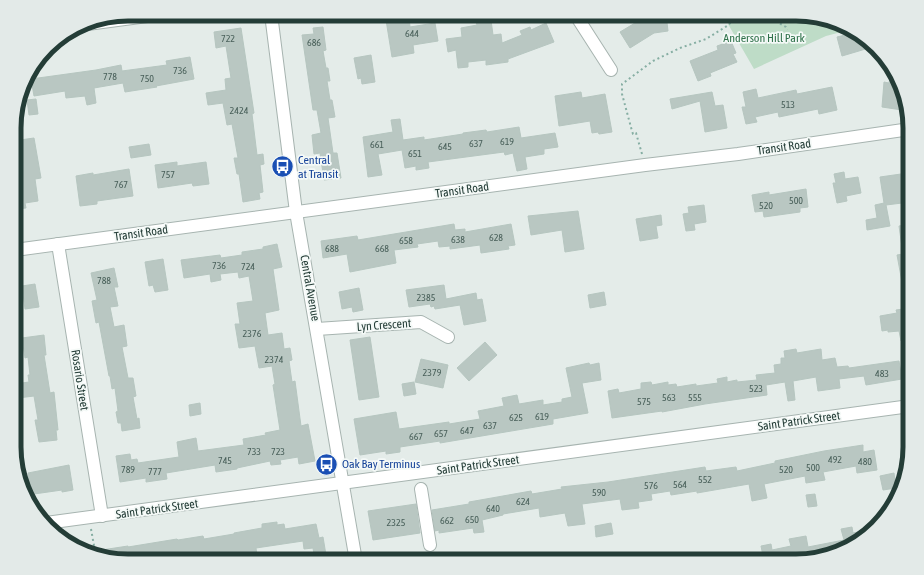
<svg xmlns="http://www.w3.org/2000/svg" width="924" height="575" font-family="'Asap Condensed',sans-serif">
	<rect width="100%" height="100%" fill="#e4ece9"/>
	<path fill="#bedcc7" d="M746 14H797L849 30 826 36 754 69 728 24Z"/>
	<g fill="#b9c7c2" stroke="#b6c6c0">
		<path d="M650 14H666L668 31 654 33 630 48 620 32Z"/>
		<path d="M409 17 410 27 435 23 438 41 413 45 414 53 392 57 386 20Z"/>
		<path d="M491 20 493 35 501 34 502 43 522 35 520 31 530 27 531 30 546 23 554 42 508 59V62L486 65V60L468 62V67L458 68 456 50 448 52 446 39 462 37 461 28 477 25 476 22Z"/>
		<path d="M323 27 326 50 323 51 326 68H328L330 81H327L330 100H332L335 117 328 118 333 153H337L341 178 324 180 320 153 314 154 312 135 321 133 317 110H313L302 35 314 34 313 28Z"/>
		<path d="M241 28 254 113 252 114 257 155 263 154 264 164 260 165 263 192 259 193 260 199 243 202 239 174H237L234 158H238L232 124 227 125 223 103 208 105 206 93 226 90 225 79 231 78 226 46 216 48 214 32Z"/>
		<path d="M857 32 868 42 869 48 842 56 837 37Z"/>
		<path d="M731 41 736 53 733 54 737 62 710 73 711 76 698 81 690 61 718 50 717 46Z"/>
		<path d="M371 55 375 82 362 84 361 78 358 79 354 58Z"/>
		<path d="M190 57 194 79 156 86 157 87 125 92 123 83 94 88 96 103 87 105 85 96 66 98 65 91 34 96 31 79 96 70 121 65 122 71 167 65 166 61Z"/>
		<path d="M892 67 895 71 903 99 902 110 882 107 884 82 889 83Z"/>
		<path d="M832 87 837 110 819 114 818 109 779 117 778 112 755 117 757 122 746 124 742 107H746L743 92 756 89 758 98 796 90 797 94Z"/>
		<path d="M581 92 582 98 605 94 612 132 599 134 598 132 592 133 590 121 559 126 555 96Z"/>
		<path d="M712 92 715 106 723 105 727 128 705 132 700 101 672 109 670 99Z"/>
		<path d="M36 99 38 114 29 115 27 100Z"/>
		<path d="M400 119 403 140 424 137V140L463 134V133L486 130 487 132 519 127 521 138 555 133 558 147 544 149V154L525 157 527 169 517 171 513 153 505 155 504 152 428 162 429 168 416 170V166L405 168 402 150 378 154 382 175 368 177 363 137 393 132 391 120Z"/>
		<path d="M34 138 41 178 35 179 38 201 25 203 26 208 15 209V171L18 170 17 164 23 163 20 140Z"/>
		<path d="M149 144 151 155 131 158 129 147Z"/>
		<path d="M177 162V166L206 162 209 184 193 186 192 183 158 188 155 165Z"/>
		<path d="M129 169 133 196 97 201V204L80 206 76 176 93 173V175Z"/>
		<path d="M844 172 845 179 858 177 861 193 846 196 847 201 837 203 833 183H836L834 174Z"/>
		<path d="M908 173 910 184V202L886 205 890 226 867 230 866 220 877 218 875 205 884 203 880 177Z"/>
		<path d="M806 189 808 207 800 208V212L764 217 763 211 755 212 752 195 769 192V195Z"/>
		<path d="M704 205 706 222 694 224 695 230 686 231 683 214 689 213 688 207Z"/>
		<path d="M578 211 584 249 565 252 562 230 531 235 528 216Z"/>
		<path d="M661 215 662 225 656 226 658 238 640 241 636 219Z"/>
		<path d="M454 224 455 230 465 229V232L511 224 515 245 508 246 509 249 481 253 480 245 450 249V246L439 247 438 241 417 244 418 247 394 250 396 263 350 272 347 254 323 258 321 241 357 236 358 240Z"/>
		<path d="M910 224V297L905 298 897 255 903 254 899 226Z"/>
		<path d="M277 244 282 267 273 269 279 310 265 313 268 335 282 333 284 349 290 348 292 360 289 361 292 382 295 381 301 426 308 424 315 461 299 464 298 457 280 460 281 464 271 465 270 461 237 468V469L216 472 215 465 166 473 167 479 146 482V478L120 482 116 456 130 454 131 460 137 459 138 463 179 457 177 442 196 438 198 451 244 445 243 439 266 435 265 433 280 430 273 385 275 384 272 366 259 368 255 346 239 348 235 324H240L237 303 253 301 249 276 239 278 238 272 220 274 221 280 211 282 210 274 184 278 181 260 220 255 221 258 242 255V252L263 249V247Z"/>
		<path d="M163 259 168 290 155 292 153 285 149 286 145 262Z"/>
		<path d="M114 268 118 287H114L118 306 110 307 114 327 124 325 127 346 122 347 128 378H133L136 396 133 397 137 419 139 418 140 428 122 431 121 423H118L116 412 118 411 115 388 112 389 110 376H109L99 322 96 323 92 301 97 300 91 273Z"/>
		<path d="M35 284 39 307 25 309 22 286Z"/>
		<path d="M444 285 446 299 476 293 477 300 482 299 486 321 464 325 460 305 435 309 434 306 431 307 430 304 409 307 406 290Z"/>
		<path d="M359 288 363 310 353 312 352 307 342 309 339 292Z"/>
		<path d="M604 292 606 305 590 308 588 295Z"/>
		<path d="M910 308V340L901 341 899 331 888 332V330L882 331 880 316 897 313 896 310Z"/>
		<path d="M44 335 46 355H44L50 393 54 392 58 430H56L57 440 39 442 35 420H38L34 396 18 398 15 384 29 382 28 375H30L28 357 25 358 22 338Z"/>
		<path d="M370 337 379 397 359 400 350 340Z"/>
		<path d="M485 342 497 355 469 381 457 368Z"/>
		<path d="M796 349 797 353 821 349 822 360 835 358 837 367 848 366 849 368 899 361 902 379 866 385 864 376 839 379 840 388 818 391 816 377 793 381 795 400 788 401 785 382 766 385 767 395 705 404 662 412V411L612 418 608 391 618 389 619 393 641 389V383L651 382 652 385 668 382V385L676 384 677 387 696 384V386L718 383 717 379 727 377V382L737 380V382L757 380 756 375 775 373 774 365 781 364V358H785L784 351Z"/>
		<path d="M421 359 448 365 443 388 415 382Z"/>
		<path d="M589 363 590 365 599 363 601 380 582 383 588 413 553 419V424L440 443V441L400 447V452L386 454V451L360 455 354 419 396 412 399 429 449 422V424L480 419 478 411 504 406 502 398 517 395 519 404 543 400V405L562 402V399L572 397 566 368Z"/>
		<path d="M414 382 416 394 404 396 402 384Z"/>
		<path d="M200 403 201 414 190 416 189 405Z"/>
		<path d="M863 445V452L874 450 877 470 857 473 856 466 823 472 825 480 806 483 805 476 764 484 767 498 752 501 749 484 697 493V491L671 495 670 491 651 494 652 500 638 502 639 508 622 510 620 499 582 504 585 524 568 526 565 513 540 517 539 508 503 514V515L482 520 484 532 474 533 473 528 439 533V530L435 531 432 510 469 504V502L531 491 532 494 562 489 561 487 608 482 705 467 706 471 736 467 737 471 775 463V461L824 451Z"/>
		<path d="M69 465 73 490 62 492V490L27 495 23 478 28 477V473Z"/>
		<path d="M894 473 896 488 883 490 880 476Z"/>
		<path d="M815 494 817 506 808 507 806 495Z"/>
		<path d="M416 504 420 533 373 540 368 511Z"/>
		<path d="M277 522V525L284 524 285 529 316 524 319 538 323 537 327 561H315L313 548 304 549 303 541 256 548 257 556 248 557 249 561H237L236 559 221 561 220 552 197 555 198 558 180 561H162L161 556 127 561 95 551 128 546V547L177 539 178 540 203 536 204 539 234 534V533L262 528V524Z"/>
		<path d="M611 523 613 534 596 537 595 526Z"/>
		<path d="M852 527 853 533 858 532 859 540 853 546 804 561H764L761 546 771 544 772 550 791 546 789 539 806 536 808 547 844 540 841 529Z"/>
	</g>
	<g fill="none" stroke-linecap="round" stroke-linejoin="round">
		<defs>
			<g id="minor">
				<path d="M271 14 296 212 356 561"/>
				<path d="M575 14 611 70"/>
				<path d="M80 25 162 14"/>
				<path d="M58 244 102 516"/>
				<path d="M15 250 645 165 738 154 910 129"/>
				<path d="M317 329 421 322 448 337"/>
				<path d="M421 489 430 545"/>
				<path d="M46 523 910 406"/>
			</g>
		</defs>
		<use href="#minor" stroke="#a7b4b0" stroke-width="14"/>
		<g stroke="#86aea3" stroke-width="2" stroke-dasharray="2 3" stroke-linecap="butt">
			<path d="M780 22 782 19 787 14"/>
			<path d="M780 23 799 15"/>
			<path d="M642 154 636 133 633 134 632 131 622 94V84L653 61 680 48 706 39 727 26 736 18 768 17 786 27 787 30"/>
			<path d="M91 529 95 551"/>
		</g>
		<use href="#minor" stroke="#fff" stroke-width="12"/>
	</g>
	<defs>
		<symbol id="bus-disc" viewBox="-11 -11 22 22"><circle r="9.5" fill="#1a4fb4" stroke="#f4f9f7"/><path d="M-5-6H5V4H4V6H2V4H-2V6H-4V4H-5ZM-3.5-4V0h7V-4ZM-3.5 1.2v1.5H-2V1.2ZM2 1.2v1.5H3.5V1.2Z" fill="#fff"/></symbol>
	</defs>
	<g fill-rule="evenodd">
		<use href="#bus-disc" x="270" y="154" width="25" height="25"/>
		<use href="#bus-disc" x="314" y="452" width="25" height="25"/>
	</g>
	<g text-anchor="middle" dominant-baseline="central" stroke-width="3.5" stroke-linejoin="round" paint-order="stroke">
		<g font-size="10" fill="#49605a">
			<text x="412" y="33">644</text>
			<text x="228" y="38">722</text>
			<text x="314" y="42">686</text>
			<text x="180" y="70">736</text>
			<text x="110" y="76">778</text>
			<text x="147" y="78">750</text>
			<text x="788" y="104">513</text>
			<text x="239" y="110">2424</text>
			<text x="507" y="141">619</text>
			<text x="476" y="143">637</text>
			<text x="377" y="144">661</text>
			<text x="445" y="146">645</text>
			<text x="415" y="153">651</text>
			<text x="168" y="174">757</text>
			<text x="121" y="184">767</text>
			<text x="796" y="200">500</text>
			<text x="766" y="205">520</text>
			<text x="496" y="237">628</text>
			<text x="458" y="239">638</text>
			<text x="406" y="240">658</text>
			<text x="332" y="248">688</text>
			<text x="382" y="248">668</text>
			<text x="219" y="265">736</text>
			<text x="248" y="266">724</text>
			<text x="104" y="280">788</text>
			<text x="426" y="297">2385</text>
			<text x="252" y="333">2376</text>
			<text x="274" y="359">2374</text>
			<text x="432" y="372">2379</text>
			<text x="882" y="373">483</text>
			<text x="756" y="388">523</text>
			<text x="669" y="397">563</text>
			<text x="695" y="397">555</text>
			<text x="644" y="401">575</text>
			<text x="542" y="416">619</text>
			<text x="516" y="417">625</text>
			<text x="490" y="425">637</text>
			<text x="467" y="430">647</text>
			<text x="441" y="433">657</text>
			<text x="416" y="436">667</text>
			<text x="254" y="451">733</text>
			<text x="278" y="451">723</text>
			<text x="835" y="459">492</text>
			<text x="225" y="460">745</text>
			<text x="865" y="461">480</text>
			<text x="813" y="467">500</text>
			<text x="128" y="469">789</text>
			<text x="786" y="469">520</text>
			<text x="155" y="471">777</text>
			<text x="705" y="479">552</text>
			<text x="680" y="484">564</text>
			<text x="651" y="485">576</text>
			<text x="599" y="492">590</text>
			<text x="523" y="501">624</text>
			<text x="493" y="508">640</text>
			<text x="472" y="519">650</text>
			<text x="447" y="520">662</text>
			<text x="396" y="522">2325</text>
		</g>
		<g font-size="12" fill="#30724b" stroke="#f4f9f7">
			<text x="764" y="38">Anderson Hill Park</text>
		</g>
		<g font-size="12" fill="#243d37" stroke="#f4f9f7">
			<text transform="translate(784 147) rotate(-8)">Transit Road</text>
			<text transform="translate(462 190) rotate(-8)">Transit Road</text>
			<text transform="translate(141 233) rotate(-8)">Transit Road</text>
			<text transform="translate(310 288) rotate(80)">Central Avenue</text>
			<text transform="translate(384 325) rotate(-4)">Lyn Crescent</text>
			<text transform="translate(80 380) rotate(81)">Rosario Street</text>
			<text transform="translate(799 421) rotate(-8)">Saint Patrick Street</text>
			<text transform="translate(478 465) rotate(-8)">Saint Patrick Street</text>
			<text transform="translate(157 509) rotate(-8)">Saint Patrick Street</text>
		</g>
		<g font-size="12" fill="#164399" stroke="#f4f9f7" text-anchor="start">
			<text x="298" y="160">Central<tspan x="298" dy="14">at Transit</tspan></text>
			<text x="342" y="464">Oak Bay Terminus</text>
		</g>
	</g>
	<path d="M0 0H924V575H0ZM128 21H796A107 107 0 0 1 903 128V447A107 107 0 0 1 796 554H128A107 107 0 0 1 21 447V128A107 107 0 0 1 128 21Z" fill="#e3eae8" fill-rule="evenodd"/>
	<path fill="none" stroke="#243d37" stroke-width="5" d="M128 21H796A107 107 0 0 1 903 128V447A107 107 0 0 1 796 554H128A107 107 0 0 1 21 447V128A107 107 0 0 1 128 21Z"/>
</svg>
